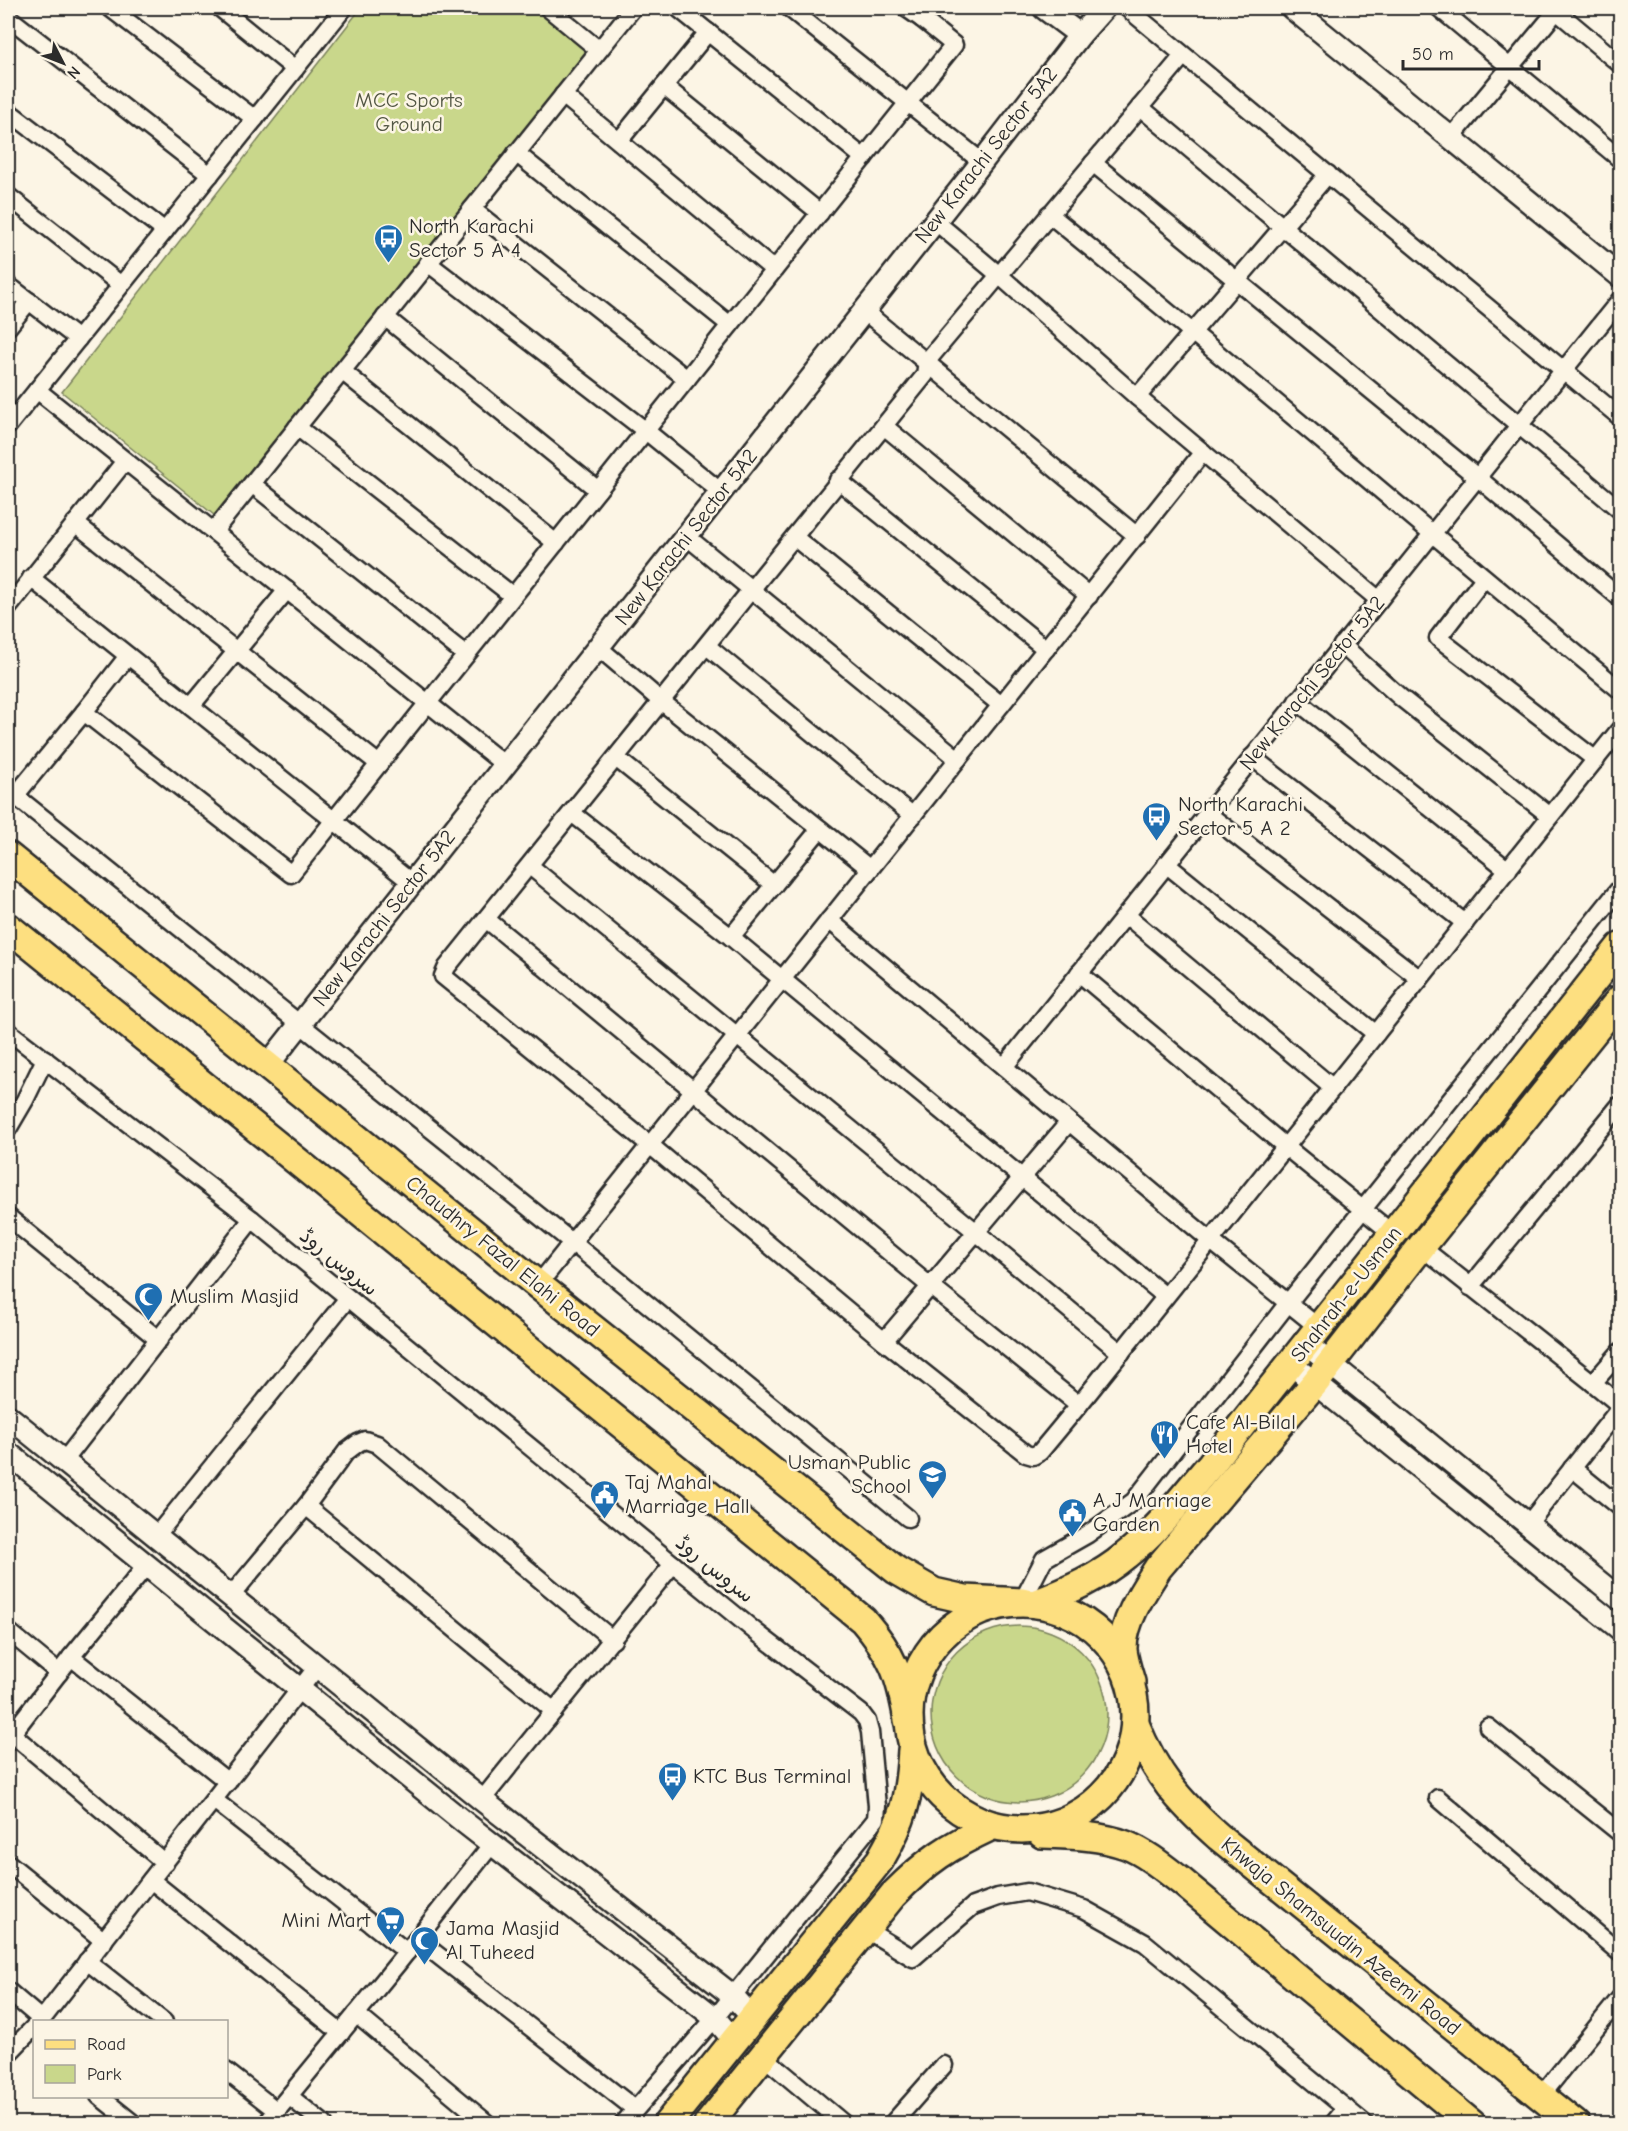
<svg xmlns="http://www.w3.org/2000/svg" width="1628" height="2131" font-family="'Comic Neue','Playpen Sans Arabic',sans-serif">
	<rect width="100%" height="100%" fill="#fcf5e5"/>
	<filter id="ink" filterUnits="userSpaceOnUse"><feTurbulence type="fractalNoise" baseFrequency=".0167" numOctaves="2"/><feDisplacementMap in="SourceGraphic" scale="12" xChannelSelector="R" yChannelSelector="G"/><feConvolveMatrix kernelMatrix="1 2 1 2 8 2 1 2 1" color-interpolation-filters="sRGB"/></filter>
	<g filter="url(#ink)">
		<g fill="#c9d78b" stroke="#7a815b" stroke-width="1.5">
			<path d="M361 8H538L591 50 214 515 62 392Z"/>
			<circle cx="1019" cy="1714" r="88"/>
		</g>
		<g fill="none" stroke-linecap="round" stroke-linejoin="round">
			<defs>
				<g id="minor">
					<path d="M110 8 255 119"/>
					<path d="M220 8 295 69"/>
					<path d="M548 8 599 50"/>
					<path d="M678 8 864 158"/>
					<path d="M789 8 982 162"/>
					<path d="M906 8 922 19"/>
					<path d="M1127 8 1620 417"/>
					<path d="M1439 8 1620 159"/>
					<path d="M1553 8 1620 64"/>
					<path d="M8 17 210 175"/>
					<path d="M1183 56 927 361 925 375C765 572 606 769 447 967L443 976 650 1145 884 1341 1026 1454 1033 1456 1040 1452 1079 1405 1620 729"/>
					<path d="M664 86 820 213"/>
					<path d="M563 95 774 270"/>
					<path d="M1140 107 1620 510"/>
					<path d="M8 111 165 231"/>
					<path d="M1451 138 1559 8"/>
					<path d="M619 141 708 32"/>
					<path d="M516 153 730 325"/>
					<path d="M1093 163 1477 477 1620 598"/>
					<path d="M8 196 121 285"/>
					<path d="M472 209 687 379"/>
					<path d="M1049 214C1242 371 1429 533 1620 690"/>
					<path d="M935 221 999 275 1137 397 1379 600"/>
					<path d="M428 263 646 431 721 492"/>
					<path d="M8 285 78 339"/>
					<path d="M864 311 1137 536"/>
					<path d="M385 317 598 490"/>
					<path d="M8 327 29 301"/>
					<path d="M342 371 556 543"/>
					<path d="M37 390 505 765"/>
					<path d="M1137 397 1328 174"/>
					<path d="M8 426 344 8"/>
					<path d="M884 426 1089 596"/>
					<path d="M297 427 513 596"/>
					<path d="M838 480 1046 649"/>
					<path d="M252 484 466 655"/>
					<path d="M75 523 379 764"/>
					<path d="M214 531 633 8"/>
					<path d="M686 536 958 759"/>
					<path d="M794 537 1001 705"/>
					<path d="M31 578 412 883"/>
					<path d="M1484 578 1438 638 1596 760"/>
					<path d="M8 608 125 461"/>
					<path d="M1342 645 1400 697 1550 816"/>
					<path d="M707 646 913 816"/>
					<path d="M598 647 661 701 870 869"/>
					<path d="M1297 701 1508 870"/>
					<path d="M191 706 287 590"/>
					<path d="M84 712 128 656"/>
					<path d="M1252 757 1465 923"/>
					<path d="M616 758 774 885"/>
					<path d="M8 790 573 1243 908 1518"/>
					<path d="M15 796 84 712 291 874 954 45 922 19 931 8"/>
					<path d="M1207 813 1420 979"/>
					<path d="M573 814 731 937 1165 1296"/>
					<path d="M1166 864 1376 1034"/>
					<path d="M530 866 975 1231 1121 1353"/>
					<path d="M1126 915 1333 1088"/>
					<path d="M486 919 930 1286 1079 1405"/>
					<path d="M829 920 1211 1241 1318 1327"/>
					<path d="M731 937 820 829"/>
					<path d="M1079 973 1286 1147 1393 1234"/>
					<path d="M8 1031 252 1219 756 1632 861 1713 867 1721 870 1732 877 1806 876 1819 715 2018 623 2124"/>
					<path d="M1004 1067 1620 300"/>
					<path d="M8 1129 25 1100 45 1059"/>
					<path d="M8 1217 159 1340"/>
					<path d="M1421 1247 1593 1383"/>
					<path d="M538 1285 1203 452"/>
					<path d="M1470 1287 1620 1105"/>
					<path d="M884 1341 1069 1122"/>
					<path d="M1620 1352 1593 1383 1620 1405"/>
					<path d="M64 1461 252 1219"/>
					<path d="M1572 1468 1620 1507"/>
					<path d="M306 1506 554 1711"/>
					<path d="M1529 1523 1620 1408"/>
					<path d="M156 1536 348 1298"/>
					<path d="M230 1597 306 1506 346 1452 358 1443 365 1440 377 1444 613 1640"/>
					<path d="M1022 1602 1044 1559 1088 1534 1134 1501 1288 1303 1620 888"/>
					<path d="M8 1631 59 1673"/>
					<path d="M71 1657 228 1782"/>
					<path d="M1488 1727 1620 1833"/>
					<path d="M12 1734 165 1863"/>
					<path d="M8 1739 71 1657 146 1566"/>
					<path d="M1438 1798 1620 1953"/>
					<path d="M214 1800 407 1952"/>
					<path d="M482 1800 673 1564"/>
					<path d="M8 1863 104 1941"/>
					<path d="M151 1880 341 2033"/>
					<path d="M865 1929 913 1958 973 1906 998 1897 1027 1892 1084 1909 1145 1943 1365 2124"/>
					<path d="M417 1939 635 2109"/>
					<path d="M87 1961 164 2022"/>
					<path d="M8 1991 42 2020"/>
					<path d="M356 2014 488 2124"/>
					<path d="M40 2022 317 1667"/>
					<path d="M8 2054 34 2027"/>
					<path d="M763 2056 844 2124"/>
					<path d="M226 2071 277 2111"/>
					<path d="M99 2096 134 2124"/>
					<path d="M289 2096 324 2124"/>
					<path d="M1541 2096 1620 1998"/>
					<path d="M266 2124 398 1963 492 1844"/>
					<path d="M892 2124 944 2065"/>
					<path d="M1333 2124 1346 2108"/>
				</g>
				<g id="tertiary">
					<path d="M1044 8 1080 35"/>
					<path d="M1292 8 1620 276"/>
					<path d="M267 1066 982 162 1080 35 1104 8"/>
					<path d="M1306 1344 1620 1599"/>
					<path d="M1291 1364 1620 1629"/>
					<path d="M8 1416 482 1800 733 1996 754 2019"/>
					<path d="M8 1453 465 1823 715 2018 735 2042"/>
				</g>
				<g id="primary">
					<path d="M8 856 538 1285 896 1570 934 1592 965 1599 1022 1602"/>
					<path d="M8 927 863 1620C893 1655 900 1675 908 1720"/>
					<circle cx="1022" cy="1716" r="113"/>
					<path d="M1037 1603C1068 1591 1100 1577 1126 1555 1158 1530 1184 1495 1211 1464L1620 947"/>
					<path d="M1131 1682C1128 1672 1124 1660 1123 1650 1122 1622 1144 1590 1158 1568L1315 1383 1421 1247 1620 999"/>
					<path d="M1135 1724C1156 1775 1178 1801 1219 1837L1575 2124"/>
					<path d="M1042 1834C1071 1835 1098 1835 1126 1845 1146 1853 1164 1868 1181 1881L1472 2124"/>
					<path d="M667 2124 880 1860C904 1819 909 1798 912 1750"/>
					<path d="M708 2124 893 1895C926 1861 949 1846 992 1826"/>
				</g>
			</defs>
			<use href="#minor" stroke="#2b2b2b" stroke-width="21"/>
			<use href="#tertiary" stroke="#2b2b2b" stroke-width="26"/>
			<use href="#primary" stroke="#2b2b2b" stroke-width="32"/>
			<use href="#minor" stroke="#fcf5e5" stroke-width="16"/>
			<use href="#tertiary" stroke="#fcf5e5" stroke-width="21"/>
			<use href="#primary" stroke="#fddf80" stroke-width="27"/>
		</g>
	</g>
	<defs>
		<symbol id="bus-pin" viewBox="-11 -11 22 30"><path d="M0 17L-7.5 6A9.5 9.5 0 1 1 7.5 6Z" fill="#1f6fb2" stroke="#fcf5e5"/><path d="M-5-6H5V4H4V6H2V4H-2V6H-4V4H-5ZM-3.5-4V0h7V-4ZM-3.5 1.2v1.5H-2V1.2ZM2 1.2v1.5H3.5V1.2Z" fill="#fff"/></symbol>
		<symbol id="mosque-pin" viewBox="-11 -11 22 30"><path d="M0 17L-7.5 6A9.5 9.5 0 1 1 7.5 6Z" fill="#1f6fb2" stroke="#fcf5e5"/><path d="M3.5-4.9A6 6 0 1 0 3.5 4.9A5 5 0 1 1 3.5-4.9Z" fill="#fff"/></symbol>
		<symbol id="restaurant-pin" viewBox="-11 -11 22 30"><path d="M0 17L-7.5 6A9.5 9.5 0 1 1 7.5 6Z" fill="#1f6fb2" stroke="#fcf5e5"/><path d="M-5-6h1v4h1v-4h1v4h1v-4h1v5L-1.5 .5V6h-2V.5L-5-1ZM5-6V6H3V1.5H1.5Q1.5-4 5-6Z" fill="#fff"/></symbol>
		<symbol id="school-pin" viewBox="-11 -11 22 30"><path d="M0 17L-7.5 6A9.5 9.5 0 1 1 7.5 6Z" fill="#1f6fb2" stroke="#fcf5e5"/><path d="M0-5L7-2L0 1L-7-2ZM-4 1L0 2.5L4 1V4Q0 6-4 4Z" fill="#fff"/></symbol>
		<symbol id="civic-pin" viewBox="-11 -11 22 30"><path d="M0 17L-7.5 6A9.5 9.5 0 1 1 7.5 6Z" fill="#1f6fb2" stroke="#fcf5e5"/><path d="M-.6-6.5H3V-4.5H.6V-3L4-1V1h2V6H-6V1h2V-1L-.6-3ZM-1.2 2.5V6h2.4V2.5Z" fill="#fff"/></symbol>
		<symbol id="supermarket-pin" viewBox="-11 -11 22 30"><path d="M0 17L-7.5 6A9.5 9.5 0 1 1 7.5 6Z" fill="#1f6fb2" stroke="#fcf5e5"/><path d="M-6-5.5h2.5l.6 2H6L4.5 2H-2.5L-4.4-4H-6ZM-1.5 3.2a1.3 1.3 0 1 0 .1 0ZM3 3.2a1.3 1.3 0 1 0 .1 0Z" fill="#fff"/></symbol>
	</defs>
	<g fill-rule="evenodd">
		<use href="#bus-pin" x="372" y="222" width="33" height="45"/>
		<use href="#bus-pin" x="1140" y="800" width="33" height="45"/>
		<use href="#mosque-pin" x="132" y="1280" width="33" height="45"/>
		<use href="#restaurant-pin" x="1148" y="1418" width="33" height="45"/>
		<use href="#school-pin" x="916" y="1458" width="33" height="45"/>
		<use href="#civic-pin" x="588" y="1478" width="33" height="45"/>
		<use href="#civic-pin" x="1056" y="1496" width="33" height="45"/>
		<use href="#bus-pin" x="656" y="1760" width="33" height="45"/>
		<use href="#supermarket-pin" x="374" y="1904" width="33" height="45"/>
		<use href="#mosque-pin" x="408" y="1924" width="33" height="45"/>
	</g>
	<g text-anchor="middle" dominant-baseline="central" stroke-width="5" stroke-linejoin="round" paint-order="stroke">
		<g font-size="21" fill="#525643" stroke="#fcf5e5">
			<text x="409" y="100">MCC Sports<tspan x="409" dy="24">Ground</tspan></text>
		</g>
		<g font-size="21" fill="#2b2b2b" stroke="#fcf5e5">
			<text transform="translate(986 155) rotate(-52)">New Karachi Sector 5A2</text>
			<text transform="translate(686 537) rotate(-52)">New Karachi Sector 5A2</text>
			<text transform="translate(1312 683) rotate(-51)">New Karachi Sector 5A2</text>
			<text transform="translate(384 918) rotate(-52)">New Karachi Sector 5A2</text>
			<text transform="translate(503 1256) rotate(39)">Chaudhry Fazal Elahi Road</text>
			<text transform="translate(339 1262) rotate(39)">سروس روڈ</text>
			<text transform="translate(1346 1294) rotate(-52)">Shahrah-e-Usman</text>
			<text transform="translate(715 1569) rotate(39)">سروس روڈ</text>
			<text transform="translate(1341 1936) rotate(39)">Khwaja Shamsuudin Azeemi Road</text>
		</g>
		<g font-size="21" fill="#2b2b2b" stroke="#fcf5e5" text-anchor="start">
			<text x="409" y="226">North Karachi<tspan x="409" dy="24">Sector 5 A 4</tspan></text>
			<text x="1178" y="804">North Karachi<tspan x="1178" dy="24">Sector 5 A 2</tspan></text>
			<text x="170" y="1296">Muslim Masjid</text>
			<text x="1186" y="1422">Cafe Al-Bilal<tspan x="1186" dy="24">Hotel</tspan></text>
			<text x="911" y="1462" text-anchor="end">Usman Public<tspan x="911" dy="24">School</tspan></text>
			<text x="625" y="1482">Taj Mahal<tspan x="625" dy="24">Marriage Hall</tspan></text>
			<text x="1093" y="1500">A J Marriage<tspan x="1093" dy="24">Garden</tspan></text>
			<text x="693" y="1776">KTC Bus Terminal</text>
			<text x="370" y="1920" text-anchor="end">Mini Mart</text>
			<text x="446" y="1928">Jama Masjid<tspan x="446" dy="24">Al Tuheed</tspan></text>
		</g>
	</g>
	<rect width="1628" height="2131" fill="none" stroke="#fcf5e5" stroke-width="30"/>
	<rect x="15" y="15" width="1598" height="2101" fill="none" stroke="#2b2b2b" stroke-width="2" filter="url(#ink)"/>
	<rect x="33" y="2020" width="195" height="78" fill="#fcf5e5" stroke="#a8a49b" stroke-width="1.5"/>
	<rect x="45" y="2040" width="30" height="9" fill="#fddf80" stroke="#a8a49b" stroke-width="1.5"/>
	<text x="87" y="2050" font-size="18" fill="#2b2b2b">Road</text>
	<rect x="45" y="2065" width="30" height="18" fill="#c9d78b" stroke="#a8a49b" stroke-width="1.5"/>
	<text x="87" y="2080" font-size="18" fill="#2b2b2b">Park</text>
	<g transform="translate(63 63) rotate(132)" stroke="#fcf5e5" stroke-width="4.5" paint-order="stroke">
	<path d="M0-4.5L10 22L0 15L-10 22Z" fill="#2b2b2b"/>
	<text y="-9" font-size="16" font-weight="bold" text-anchor="middle" fill="#2b2b2b">N</text>
	</g>
	<path d="M1403 60v9h136v-9" fill="none" stroke="#2b2b2b" stroke-width="3"/>
	<text x="1412" y="60" font-size="18" fill="#2b2b2b" stroke="#fcf5e5" stroke-width="4.5" paint-order="stroke">50 m</text>
</svg>
